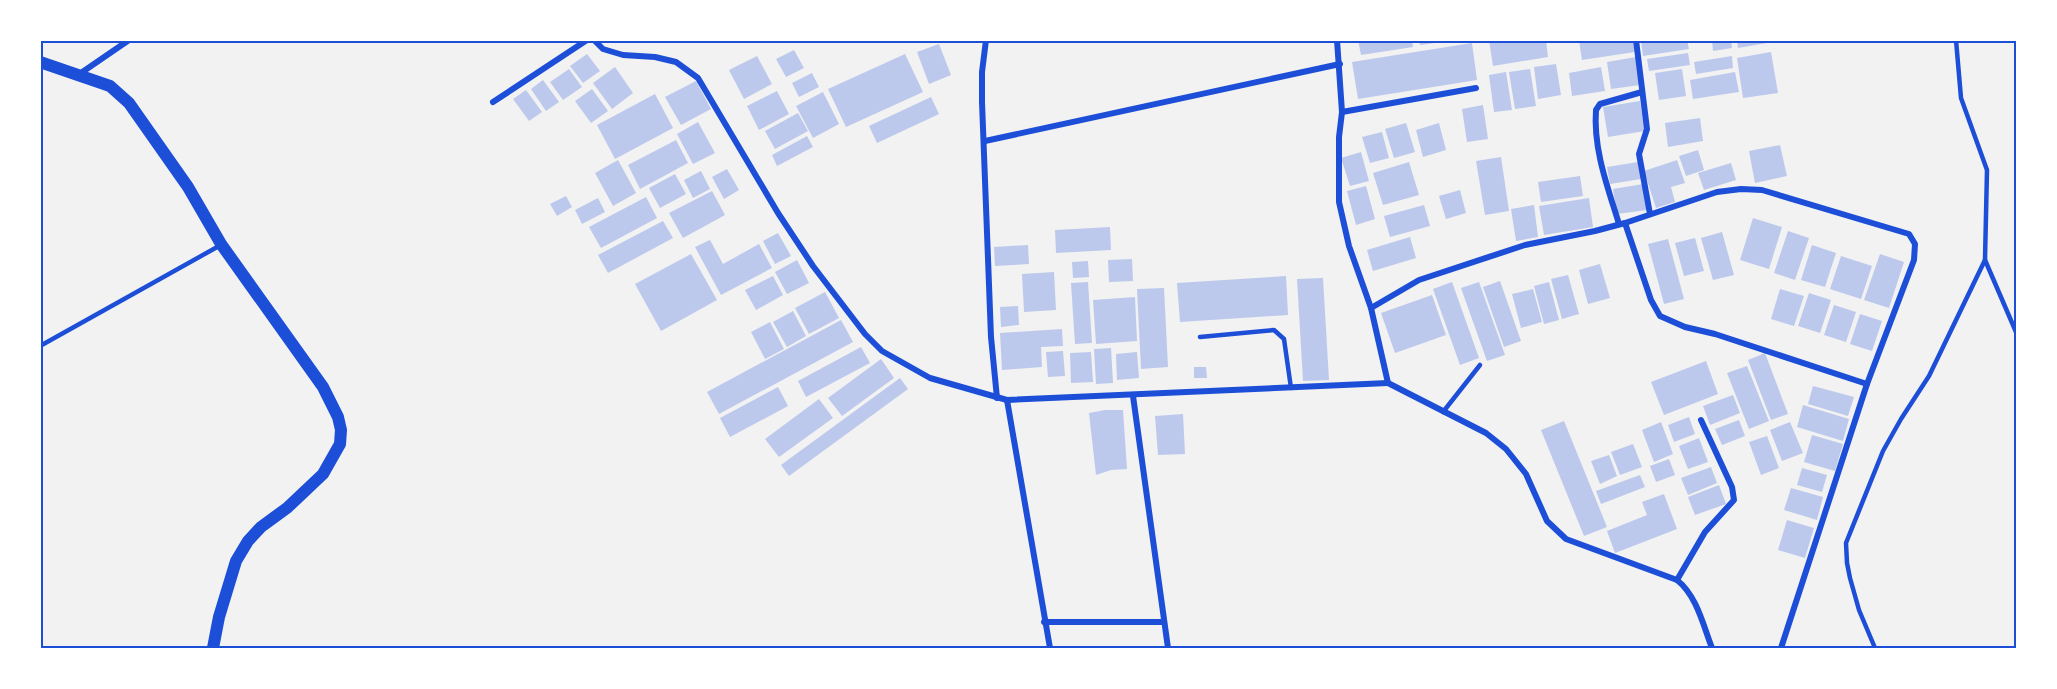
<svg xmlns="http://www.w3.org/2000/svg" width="2057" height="689" font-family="'Alegreya Sans',sans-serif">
	<rect width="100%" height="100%" fill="#f2f2f2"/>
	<g fill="#bdc9ec">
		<path d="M1358 40H1412L1413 47 1361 55Z"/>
		<path d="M1419 40H1441L1442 42 1420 45Z"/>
		<path d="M1489 40H1546L1548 57 1493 66Z"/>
		<path d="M1579 40H1633L1635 52 1582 60Z"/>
		<path d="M1641 40H1687L1689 49 1643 56Z"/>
		<path d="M1712 40H1731L1732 48 1713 51Z"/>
		<path d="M1737 40H1766L1767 43 1738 48Z"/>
		<path d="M1472 43 1477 80 1358 99 1352 62Z"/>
		<path d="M939 44 951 75 929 84 917 52Z"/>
		<path d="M794 50 804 68 786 77 776 59Z"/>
		<path d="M1771 52 1778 93 1743 98 1737 58Z"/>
		<path d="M1688 53 1690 65 1649 71 1647 59Z"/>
		<path d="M587 54 600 71 583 83 570 66Z"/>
		<path d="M905 54 923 92 846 127 828 89Z"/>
		<path d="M757 56 772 84 744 99 729 70Z"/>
		<path d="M1732 56 1733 68 1696 74 1694 62Z"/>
		<path d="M1636 57 1640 85 1611 89 1607 62Z"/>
		<path d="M1556 64 1561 95 1538 99 1534 67Z"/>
		<path d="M615 67 633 93 612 109 593 83Z"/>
		<path d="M1601 67 1605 91 1572 96 1569 73Z"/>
		<path d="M569 69 582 87 563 100 550 82Z"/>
		<path d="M1530 69 1536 106 1515 109 1509 72Z"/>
		<path d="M1682 69 1686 96 1659 100 1655 73Z"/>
		<path d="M1506 72 1512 110 1494 112 1489 75Z"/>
		<path d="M1735 72 1739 92 1693 99 1690 80Z"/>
		<path d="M812 73 819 87 799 97 792 83Z"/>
		<path d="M543 80 559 102 546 111 531 89Z"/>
		<path d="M696 81 711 109 681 125 665 97Z"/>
		<path d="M592 89 608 111 591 123 575 101Z"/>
		<path d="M526 90 542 112 529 121 513 99Z"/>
		<path d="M777 91 789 114 759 130 747 106Z"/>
		<path d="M823 92 839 124 813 138 796 106Z"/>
		<path d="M655 94 673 128 615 159 597 125Z"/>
		<path d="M931 97 939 114 877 143 869 126Z"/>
		<path d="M1640 101 1645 131 1608 137 1603 107Z"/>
		<path d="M1483 105 1488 139 1467 142 1462 109Z"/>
		<path d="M798 113 808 131 775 149 765 131Z"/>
		<path d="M1700 118 1703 141 1668 147 1665 123Z"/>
		<path d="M698 122 715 153 693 164 677 134Z"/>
		<path d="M1406 123 1415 152 1394 158 1385 129Z"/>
		<path d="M1439 123 1446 150 1423 157 1416 130Z"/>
		<path d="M1382 132 1389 158 1370 163 1362 137Z"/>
		<path d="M807 136 813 147 777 166 772 155Z"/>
		<path d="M676 140 688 163 640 189 628 165Z"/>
		<path d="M1780 145 1787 176 1755 183 1749 151Z"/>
		<path d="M1698 150 1704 170 1686 176 1679 156Z"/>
		<path d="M1361 152 1369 181 1350 186 1341 158Z"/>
		<path d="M1501 157 1509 211 1485 215 1476 161Z"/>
		<path d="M618 160 636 193 613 206 595 173Z"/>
		<path d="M1677 160 1685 183 1671 187 1675 202 1656 208 1644 171Z"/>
		<path d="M1409 162 1419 195 1383 205 1373 173Z"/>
		<path d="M1638 162 1641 179 1610 184 1607 167Z"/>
		<path d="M1731 163 1736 180 1704 190 1698 173Z"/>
		<path d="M727 169 739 190 724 199 712 177Z"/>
		<path d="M701 171 710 189 693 198 684 180Z"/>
		<path d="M675 174 686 194 660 208 649 188Z"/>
		<path d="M1580 176 1583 196 1541 202 1538 182Z"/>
		<path d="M1643 184 1647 210 1617 214 1613 189Z"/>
		<path d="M1366 186 1375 219 1356 225 1347 191Z"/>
		<path d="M1460 190 1466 213 1446 219 1439 196Z"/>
		<path d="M712 191 725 215 683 238 669 213Z"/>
		<path d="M566 196 572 207 557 216 550 204Z"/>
		<path d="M646 197 657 218 601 248 589 227Z"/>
		<path d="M598 198 605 212 582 224 575 210Z"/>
		<path d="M1589 198 1593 227 1544 235 1539 206Z"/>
		<path d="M1424 205 1430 226 1390 237 1384 216Z"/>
		<path d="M1534 205 1538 237 1516 241 1511 209Z"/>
		<path d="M1753 218 1782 227 1769 269 1740 260Z"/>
		<path d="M663 221 673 238 608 273 598 255Z"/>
		<path d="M1110 227 1111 250 1056 253 1055 230Z"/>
		<path d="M1788 231 1809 238 1795 280 1774 273Z"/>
		<path d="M1722 232 1734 275 1713 280 1701 238Z"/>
		<path d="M778 233 791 256 775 264 763 241Z"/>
		<path d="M1410 237 1416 258 1373 271 1367 250Z"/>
		<path d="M1695 238 1704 271 1684 276 1675 243Z"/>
		<path d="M1668 239 1684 299 1664 304 1648 244Z"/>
		<path d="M710 240 723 264 759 244 772 268 721 295 695 247Z"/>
		<path d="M1028 245 1029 264 995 266 994 247Z"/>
		<path d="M1812 245 1836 253 1825 287 1801 280Z"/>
		<path d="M691 254 717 300 661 331 635 284Z"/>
		<path d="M1880 254 1904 262 1889 308 1864 300Z"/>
		<path d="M1841 256 1872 266 1861 299 1830 289Z"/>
		<path d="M1132 259 1133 281 1109 282 1108 260Z"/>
		<path d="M797 260 809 283 787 294 775 272Z"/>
		<path d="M1088 261 1089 277 1073 278 1072 262Z"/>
		<path d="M1600 264 1610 298 1588 304 1579 270Z"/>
		<path d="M1054 272 1056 310 1024 312 1022 274Z"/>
		<path d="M1568 275 1579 314 1562 319 1551 279Z"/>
		<path d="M773 276 783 295 756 310 745 290Z"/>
		<path d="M1286 276 1288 315 1180 322 1177 283Z"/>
		<path d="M1323 278 1329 380 1303 381 1297 279Z"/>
		<path d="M1500 281 1521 341 1504 347 1483 287Z"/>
		<path d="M1088 282 1092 343 1075 344 1071 283Z"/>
		<path d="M1452 282 1479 358 1460 365 1433 289Z"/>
		<path d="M1479 282 1505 355 1487 361 1461 288Z"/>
		<path d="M1549 282 1559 320 1544 324 1534 286Z"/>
		<path d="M1164 288 1168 367 1141 369 1137 289Z"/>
		<path d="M1533 289 1542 322 1521 328 1512 294Z"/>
		<path d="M1780 289 1804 296 1794 326 1771 319Z"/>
		<path d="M825 292 839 318 809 334 795 308Z"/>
		<path d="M1809 293 1831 300 1820 333 1798 326Z"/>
		<path d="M1432 295 1446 335 1395 353 1381 313Z"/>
		<path d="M1135 297 1137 341 1096 344 1093 300Z"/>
		<path d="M1834 305 1856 312 1846 342 1824 335Z"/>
		<path d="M1018 306 1019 325 1001 327 1000 307Z"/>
		<path d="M793 311 806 336 787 347 773 322Z"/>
		<path d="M1860 314 1882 321 1872 351 1850 344Z"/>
		<path d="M841 320 853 342 719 414 707 392Z"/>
		<path d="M770 322 784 349 765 359 751 332Z"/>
		<path d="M1062 329 1063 346 1041 347 1042 367 1002 370 1000 333Z"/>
		<path d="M861 347 870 363 806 397 798 381Z"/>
		<path d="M1111 348 1113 383 1096 384 1094 349Z"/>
		<path d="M1063 351 1065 376 1048 377 1046 352Z"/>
		<path d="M1091 352 1093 382 1071 383 1070 353Z"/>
		<path d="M1137 352 1139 378 1117 380 1116 354Z"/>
		<path d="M1765 353 1788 414 1771 420 1748 360Z"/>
		<path d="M881 359 894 378 842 416 828 398Z"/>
		<path d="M1706 361 1718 394 1664 415 1651 382Z"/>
		<path d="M1747 366 1769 421 1749 429 1727 373Z"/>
		<path d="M1194 367H1206L1207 378H1194Z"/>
		<path d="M900 378 908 389 789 476 781 465Z"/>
		<path d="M1813 386 1854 397 1848 416 1808 404Z"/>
		<path d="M778 387 788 406 730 437 720 418Z"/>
		<path d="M1733 395 1740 413 1710 425 1703 406Z"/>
		<path d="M819 399 833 418 779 457 765 439Z"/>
		<path d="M1803 405 1849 419 1843 441 1797 427Z"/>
		<path d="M1105 410H1123L1127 469 1111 470 1096 475 1089 413Z"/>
		<path d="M1183 414 1185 454 1158 455 1155 416Z"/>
		<path d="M1689 417 1695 434 1674 442 1668 425Z"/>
		<path d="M1739 420 1745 436 1722 445 1715 429Z"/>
		<path d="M1564 421 1607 527 1584 536 1541 430Z"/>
		<path d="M1661 422 1673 454 1654 462 1642 430Z"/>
		<path d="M1790 422 1803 453 1782 461 1770 430Z"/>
		<path d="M1812 435 1843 444 1835 471 1804 462Z"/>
		<path d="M1767 436 1779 468 1761 475 1749 442Z"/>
		<path d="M1699 438 1708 462 1688 469 1679 446Z"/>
		<path d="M1633 444 1642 467 1620 475 1611 452Z"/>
		<path d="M1609 455 1617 476 1600 484 1591 461Z"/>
		<path d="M1669 459 1675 475 1656 482 1650 466Z"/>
		<path d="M1711 467 1717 483 1688 495 1681 478Z"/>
		<path d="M1802 468 1827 475 1822 492 1797 485Z"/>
		<path d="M1640 475 1645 487 1601 504 1596 491Z"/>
		<path d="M1719 485 1726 504 1695 515 1688 497Z"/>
		<path d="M1791 488 1823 497 1817 520 1784 510Z"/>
		<path d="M1664 494 1677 529 1615 553 1607 531 1647 515 1642 502Z"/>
		<path d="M1787 520 1814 528 1805 558 1778 550Z"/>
	</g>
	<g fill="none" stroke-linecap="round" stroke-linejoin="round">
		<g stroke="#1d4ed8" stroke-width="4.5">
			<path d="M1985 260 2016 332"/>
			<path d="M1200 337 1274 330 1284 339 1291 388"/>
			<path d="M40 346 219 246"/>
			<path d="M1443 412 1480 365"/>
			<path d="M1875 648 1859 610 1850 578 1847 563 1846 543 1883 451 1901 419 1929 376 1985 260 1987 170 1961 98 1956 40"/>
		</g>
		<g stroke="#1d4ed8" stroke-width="6">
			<path d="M594 40 603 49 623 55 655 57 676 62 698 78 778 213 813 266 865 334 882 351 930 378 1007 400 1388 383"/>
			<path d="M986 40 982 72V102L991 337 997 398"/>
			<path d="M1337 40 1342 112 1339 137V202L1349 246 1371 308 1388 383 1486 433 1506 449 1526 474 1547 521 1566 539 1677 580C1697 596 1703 625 1712 648"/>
			<path d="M1636 40 1647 129 1639 154 1650 214"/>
			<path d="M78 75 129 40"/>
			<path d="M493 102 587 40"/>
			<path d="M1342 112 1476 88"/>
			<path d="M985 141 1340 64"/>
			<path d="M1625 223 1651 300 1660 316 1685 327 1715 334 1867 384"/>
			<path d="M1619 224C1608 188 1593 149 1596 110L1600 104 1642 92"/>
			<path d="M1371 308 1419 280 1525 245 1595 231 1625 223 1717 192 1741 189 1762 190 1909 234 1915 244 1914 260 1867 384 1781 648"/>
			<path d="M1133 396 1168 648"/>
			<path d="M1007 400 1050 648"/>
			<path d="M1677 580 1705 532 1734 500 1732 487 1701 420"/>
			<path d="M1044 622H1164"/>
		</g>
		<path stroke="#1d4ed8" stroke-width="12" d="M40 62 110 86 129 103 188 187 221 244 323 387 338 417 341 430 340 444 323 474 287 508 261 527 248 541 236 561 219 617 213 648"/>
	</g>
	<rect width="2057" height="689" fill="none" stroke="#ffffff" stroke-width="84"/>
	<rect x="42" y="42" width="1973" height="605" fill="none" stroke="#1d4ed8" stroke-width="2"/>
</svg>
